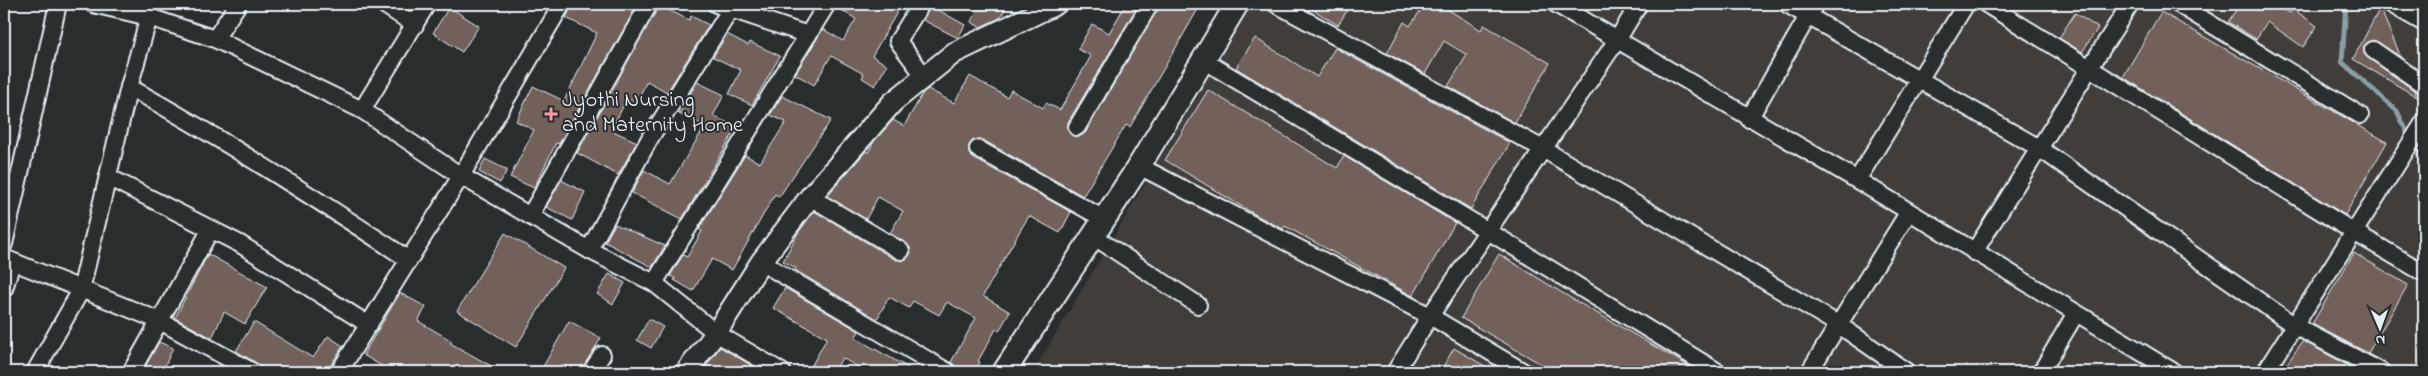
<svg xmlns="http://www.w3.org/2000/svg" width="2428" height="376" font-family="'Indie Flower',sans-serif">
	<rect width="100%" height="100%" fill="#2a2d2e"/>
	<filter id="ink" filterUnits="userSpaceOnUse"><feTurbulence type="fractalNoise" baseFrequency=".02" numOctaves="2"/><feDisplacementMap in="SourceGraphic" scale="10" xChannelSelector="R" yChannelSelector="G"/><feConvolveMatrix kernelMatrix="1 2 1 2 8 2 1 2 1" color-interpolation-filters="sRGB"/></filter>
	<g filter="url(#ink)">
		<path fill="#403c3b" d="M1252 4H2424V372H1033Z"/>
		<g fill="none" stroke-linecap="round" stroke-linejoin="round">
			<path stroke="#8a9fa5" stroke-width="5" d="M2346 4 2342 62 2397 111 2424 167"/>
		</g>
		<g fill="#72605a" stroke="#e8f1f8">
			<path d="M573 4H638L559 144 556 143 534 188 510 177 534 130 516 121 533 86 564 101 597 33 566 18Z"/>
			<path d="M837 4H909L906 10 900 7 872 56 887 65 875 86 862 78 864 74 831 56 814 85 795 74 823 29 843 41 856 19 836 7Z"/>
			<path d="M981 4H1008L1000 18 980 27 971 22Z"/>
			<path d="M1126 4H1139L1068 122V131L1072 136H1081L1086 132 1160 4H1201L1130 127 1126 125 1083 196 983 140H973L969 145V154L973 158 1071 212 1060 233 1029 216 1021 229 983 296 1010 312 999 331 996 329 978 361 980 362 975 372H958L956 367 951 362 976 318 947 302 939 315 913 301 909 308 889 297 877 319 795 270 796 268 783 261 798 233 814 211 896 260 906 259 911 252 909 246 890 233 903 211 878 197 866 219 827 196 866 151 868 153 874 141 893 120 904 126 923 93 928 89 954 103 970 76 1007 97 1011 90 1043 108 1046 103 1060 110 1091 56 1078 49 1092 24 1109 33Z"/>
			<path d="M1304 4H1351L1338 25Z"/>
			<path d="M1425 4H1439L1481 30 1484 25 1550 63 1515 123 1448 86 1467 55 1444 41 1425 74 1387 53 1404 22 1410 26Z"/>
			<path d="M2240 4H2274L2290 13 2293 9 2317 26 2303 47 2267 22 2256 39 2228 22Z"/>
			<path d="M659 5 689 20 691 16 709 25 667 92 647 81 636 103 627 99 611 130 637 142 618 175 577 153Z"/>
			<path d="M931 6 965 25 958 38 923 20Z"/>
			<path d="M449 7 479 26 462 52 433 33Z"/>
			<path d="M2380 8 2401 57 2373 40 2365 45 2364 54 2415 91 2417 97 2353 59Z"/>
			<path d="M2161 12 2387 142 2345 215 2123 77Z"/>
			<path d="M2075 13 2098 28 2082 52 2059 38Z"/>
			<path d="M727 34 748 45 750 42 780 56 752 105 729 94 741 70 713 57Z"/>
			<path d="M1255 38 1317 77 1335 48 1510 143 1471 209 1236 68Z"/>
			<path d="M697 82 724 95 713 116 737 127 682 219 632 193 644 170 670 184 705 126 679 114Z"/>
			<path d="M1208 90 1337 168 1344 156 1455 223 1413 296 1285 226 1283 229 1256 215 1165 160Z"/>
			<path d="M782 96 831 120 779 197 775 194 732 270 712 259 693 291 674 280 675 278 670 276 683 255 687 257 702 231 699 229 745 155 760 163 786 122 770 115Z"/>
			<path d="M485 159 507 170 500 183 479 172Z"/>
			<path d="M561 180 585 192 572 220 546 207Z"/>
			<path d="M615 224 665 246 652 267 605 242Z"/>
			<path d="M505 233 564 268 516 347 457 311Z"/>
			<path d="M2354 253 2408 285 2368 353 2312 324Z"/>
			<path d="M208 254 267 287 245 324 224 312 212 338 175 318Z"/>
			<path d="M1499 254 1569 297 1699 372H1555L1461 318Z"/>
			<path d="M609 274 625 283 613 304 597 294Z"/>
			<path d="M785 288 859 331 855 338 916 372H866L842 358 834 372H808L827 338 773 308Z"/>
			<path d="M400 293 426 307 418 321 452 341 450 343 502 372H392L363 355Z"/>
			<path d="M649 319 663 327 651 348 637 340Z"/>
			<path d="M569 321 601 338 595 348 581 372H540Z"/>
			<path d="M254 322 313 358 328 336 343 346 329 368V372H263L258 364 236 351Z"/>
			<path d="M2303 341 2358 371 2357 372H2281Z"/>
			<path d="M159 342 173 348 162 372H142Z"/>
			<path d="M720 347 763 372H718L706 366Z"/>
			<path d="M1454 348 1495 372H1440Z"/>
		</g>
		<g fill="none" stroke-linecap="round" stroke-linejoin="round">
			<defs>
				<g id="minor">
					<path d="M93 4 149 17 215 39 362 110 461 176 589 250 654 283 716 333 782 372"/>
					<path d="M383 4 415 25"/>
					<path d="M716 4 808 35"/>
					<path d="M921 4 898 41 925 77"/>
					<path d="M1276 4 1543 149 1839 325 1907 372"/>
					<path d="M1556 4 1857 180 2174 372"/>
					<path d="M1787 4 2039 148 2295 326 2382 372"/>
					<path d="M1986 4 2354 232 2424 273"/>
					<path d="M2178 4 2360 115"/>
					<path d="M2391 4 2424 23"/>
					<path d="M149 17 129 87C226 141 317 199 409 260"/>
					<path d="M215 39 238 4"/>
					<path d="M2373 50 2424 85"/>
					<path d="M1203 60 1488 231 1718 372"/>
					<path d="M362 110 427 4"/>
					<path d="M1749 119 1815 4"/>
					<path d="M1077 127 1150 4"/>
					<path d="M978 149 1104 219"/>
					<path d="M1139 166 1430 316 1524 372"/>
					<path d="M108 177 240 244 369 325"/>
					<path d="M1857 180 1966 4"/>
					<path d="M810 197 901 251"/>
					<path d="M530 216 649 4"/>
					<path d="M1093 236 1198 305"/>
					<path d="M4 244 58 4"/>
					<path d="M589 250 650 138 734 4"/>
					<path d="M1974 252 2130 4"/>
					<path d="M4 258 160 321 253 372"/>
					<path d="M761 262 948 372"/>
					<path d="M654 283 827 4"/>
					<path d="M4 289 12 262"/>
					<path d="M35 372 81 290 129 87"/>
					<path d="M131 372 211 229"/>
					<path d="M339 372 461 176 562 4"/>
					<path d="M591 372 602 355"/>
					<path d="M1395 372 1430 316 1617 40 1639 4"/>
					<path d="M1809 372 1908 213"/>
					<path d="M2041 372 2076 313"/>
					<path d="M2265 372 2424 122"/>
				</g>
				<path id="tertiary" d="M686 372 716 333 761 262 810 197 893 102 954 53 1056 4"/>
				<path id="secondary" d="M1004 372 1139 166 1237 4"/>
			</defs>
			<use href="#minor" stroke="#e8f1f8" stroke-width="20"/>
			<use href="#tertiary" stroke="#e8f1f8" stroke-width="24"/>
			<use href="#secondary" stroke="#e8f1f8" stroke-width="26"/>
			<use href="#minor" stroke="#2a2d2e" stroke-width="16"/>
			<use href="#tertiary" stroke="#2a2d2e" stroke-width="20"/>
			<use href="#secondary" stroke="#2a2d2e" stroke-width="22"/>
		</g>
	</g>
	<path fill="#ff9aa2" stroke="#2a2d2e" stroke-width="2" d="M548.5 106.5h5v5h5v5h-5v5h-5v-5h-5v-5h5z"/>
	<g text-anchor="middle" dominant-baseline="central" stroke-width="4" stroke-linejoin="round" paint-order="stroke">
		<g font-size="22" fill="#e8f1f8" stroke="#2a2d2e" text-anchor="start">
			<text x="562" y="101">Jyothi Nursing<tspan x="562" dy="25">and Maternity Home</tspan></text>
		</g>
	</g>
	<rect width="2428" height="376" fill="none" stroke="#2a2d2e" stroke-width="20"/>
	<rect x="10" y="10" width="2408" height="356" fill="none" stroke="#e8f1f8" stroke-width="2" filter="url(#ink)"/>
	<g transform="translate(2380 328) rotate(178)" stroke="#2a2d2e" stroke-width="4" paint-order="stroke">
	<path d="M0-4L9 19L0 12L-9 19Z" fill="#e8f1f8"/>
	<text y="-8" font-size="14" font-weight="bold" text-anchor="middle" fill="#e8f1f8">N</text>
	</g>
</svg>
